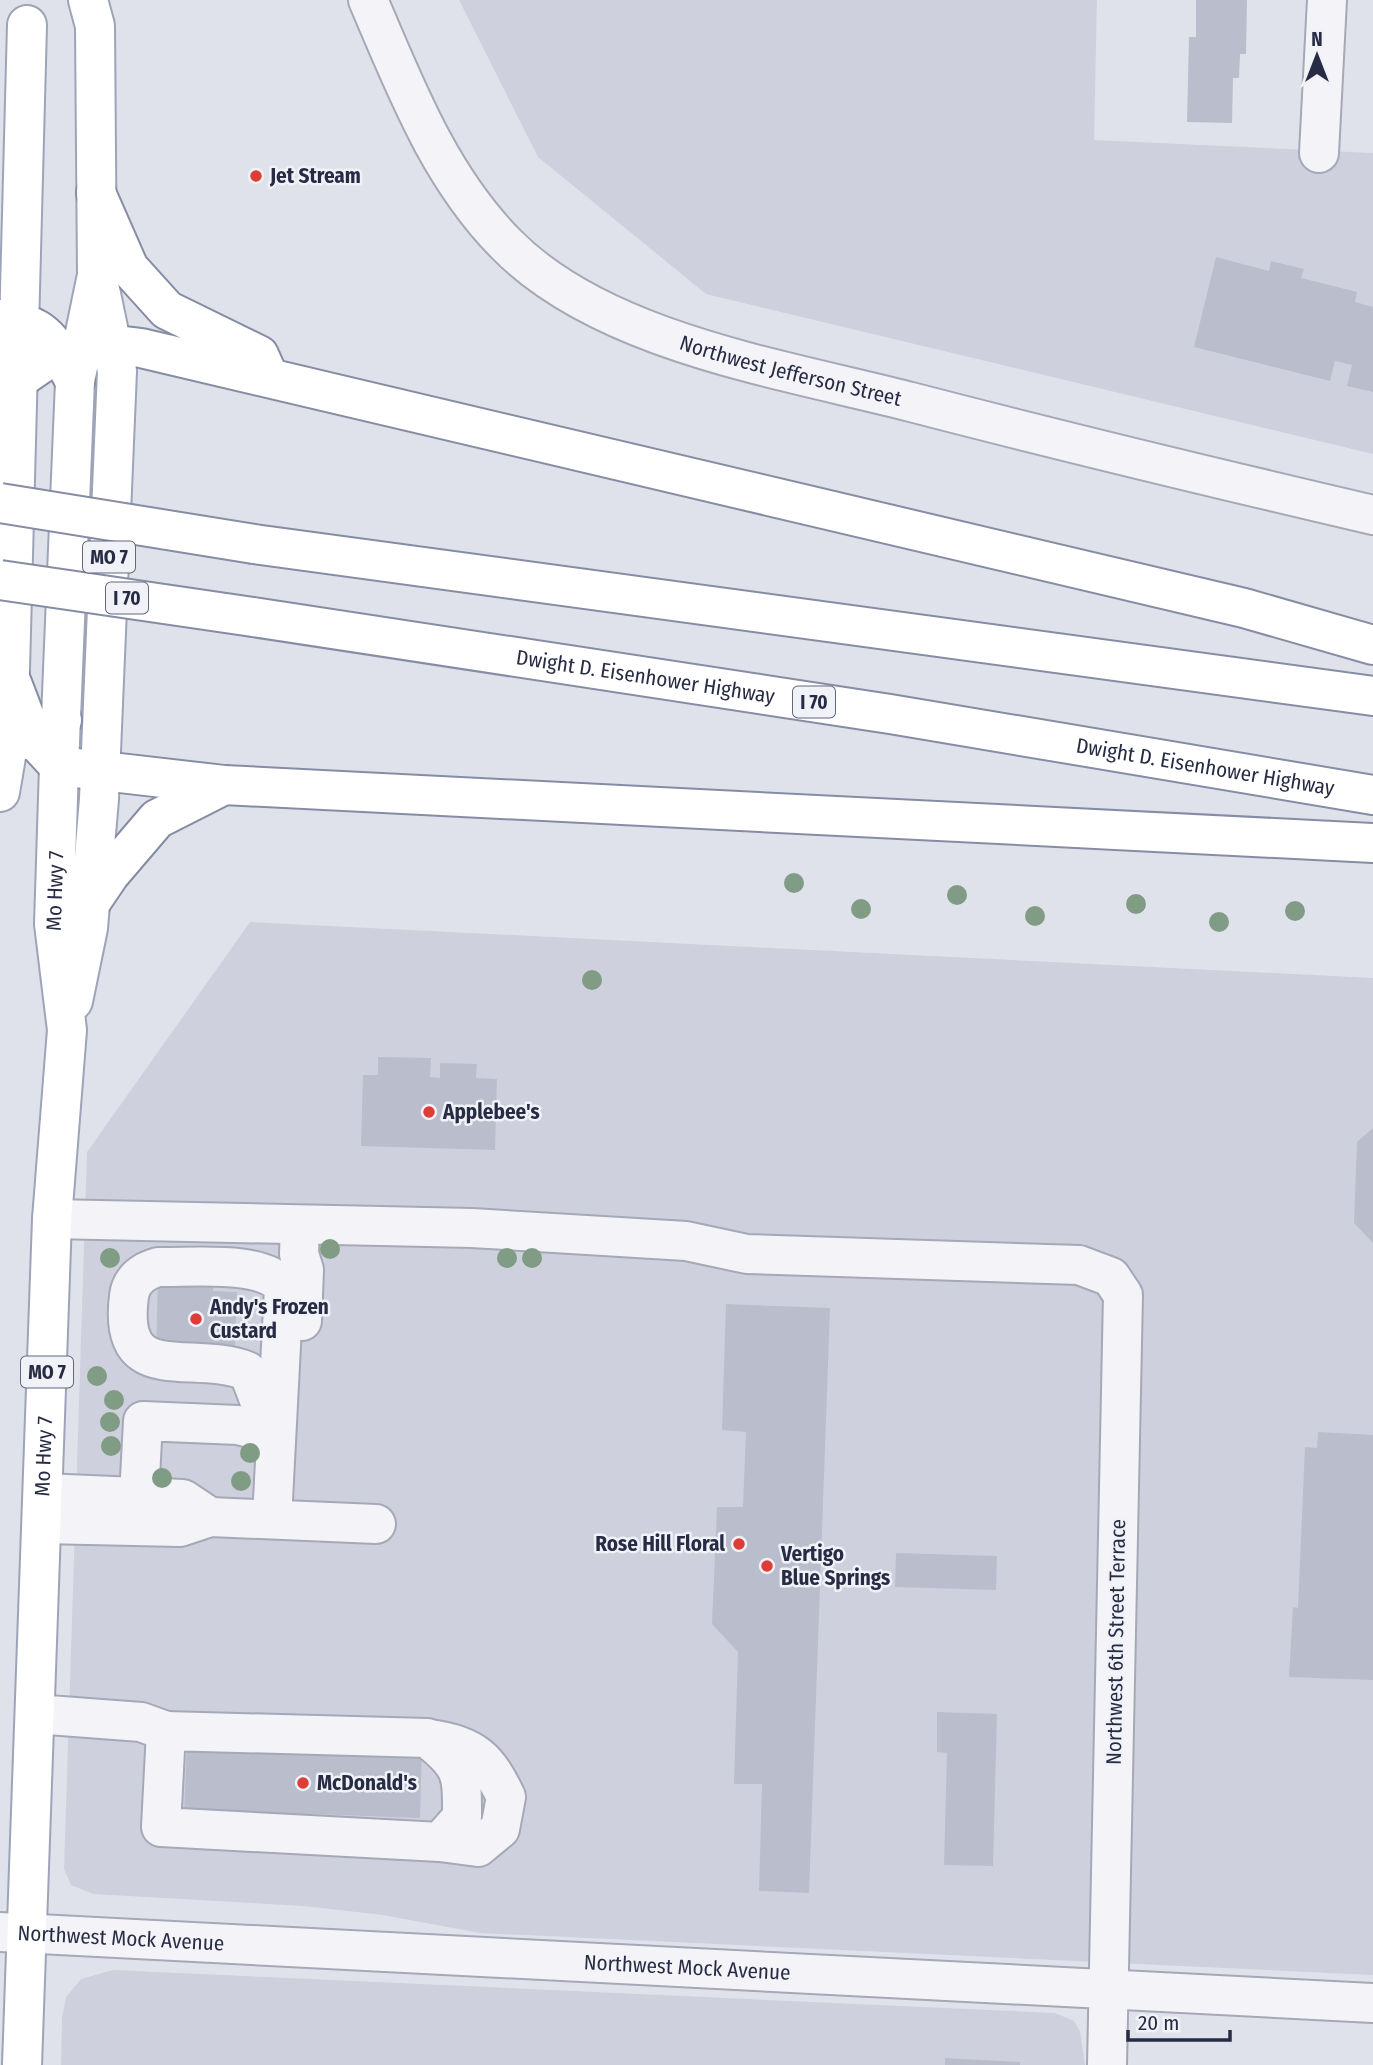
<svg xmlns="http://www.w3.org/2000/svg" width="1373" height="2065" font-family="'Fira Sans Condensed',sans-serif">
	<rect width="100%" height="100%" fill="#e0e2eb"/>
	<g fill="#ced1dd">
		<path d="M459 0H1097L1094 140 1373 153V454L706 294 538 157Z"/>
		<path d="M250 922 1373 978V1975L480 1933 383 1915 303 1906 93 1894 71 1885 64 1869 87 1152Z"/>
		<path d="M113 1970 1055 2013 1074 2021 1080 2031 1085 2065H61L62 2018 66 1997 81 1979Z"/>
	</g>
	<g fill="#babdcb">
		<path d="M1196 0H1247L1246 54H1240L1239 78H1233L1232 123 1187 122 1189 37H1196Z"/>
		<path d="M1216 257 1269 271 1271 261 1304 269 1301 278 1357 292 1355 302 1373 307V392L1347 386 1352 365 1335 361 1330 381 1194 347Z"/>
		<path d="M378 1057 431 1058 430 1077 440 1078V1063L477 1064 476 1078 497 1079 495 1150 361 1146 363 1075H378Z"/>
		<path d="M1373 1128V1243L1354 1223 1357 1142Z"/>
		<path d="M158 1274 214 1276 213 1291 237 1292 235 1347 211 1346 156 1355Z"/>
		<path d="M726 1304 830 1308 809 1893 759 1891 762 1784H734L738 1652 712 1624 717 1507H743L746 1432 722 1430Z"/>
		<path d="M1318 1432 1373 1435V1680L1289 1677 1293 1607 1298 1608 1305 1447 1317 1448Z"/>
		<path d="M896 1553 997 1556 996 1590 895 1587Z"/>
		<path d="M937 1712 997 1714 993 1866 944 1865 947 1753 937 1752Z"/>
		<path d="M187 1741 422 1749 420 1818 311 1814V1820L184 1815Z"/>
		<path d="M945 2058 1020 2062V2065H945Z"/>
	</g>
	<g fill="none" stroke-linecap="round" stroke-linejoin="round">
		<defs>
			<g id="minor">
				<path id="s1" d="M368 0C405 86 439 177 507 245 603 342 783 369 911 402 1065 442 1219 479 1373 515"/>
				<path d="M1319 153 1327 0"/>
				<path d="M52 1219 472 1228 686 1241 747 1254 1079 1265 1111 1277 1123 1295 1107 2065"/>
				<path d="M300 1225 299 1254 304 1270 302 1321"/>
				<path d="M43 1493 183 1499 210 1517"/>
				<path d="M139 1497 143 1421 238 1425 275 1434"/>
				<path d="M272 1519 284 1288C266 1259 190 1268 158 1267 143 1271 131 1280 129 1296 117 1389 190 1349 247 1371 259 1392 260 1414 275 1434"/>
				<path d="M42 1524 180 1527 210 1517 376 1524"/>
				<path d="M35 1714 141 1722 166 1731"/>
				<path d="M166 1731 427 1738C463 1767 462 1773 462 1817L440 1842 161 1827Z"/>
				<path d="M430 1739C474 1745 488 1759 506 1797L500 1829 478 1847 440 1842"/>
				<path id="s2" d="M0 1932 1373 2003"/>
			</g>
			<g id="major">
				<path d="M0 792 8 745 27 25"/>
				<path d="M73 1001 88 928 99 799 117 371 97 275 95 26 88 0"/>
				<path id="s3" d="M22 2065 52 1219 67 1030 54 924 59 766 75 381 97 275"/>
			</g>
			<g id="highway">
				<path d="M96 193 129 268 167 310 259 355 267 373"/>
				<path d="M0 319C48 324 53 343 75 381"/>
				<path d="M18 380C68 344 79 339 141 348L1244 608 1373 645"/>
				<path d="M254 544 1373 696"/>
				<path id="s4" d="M253 617 890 714 1373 795"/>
				<path d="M10 678 33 738 59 766 224 785 1373 843"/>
				<path d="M0 745 33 738 62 720"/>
				<path d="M91 902 110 874 157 819 224 785"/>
			</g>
		</defs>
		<use href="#minor" stroke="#a5a8b6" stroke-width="42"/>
		<use href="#major" stroke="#9ea4b8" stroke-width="42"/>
		<use href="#highway" stroke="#868ca3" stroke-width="42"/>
		<use href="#minor" stroke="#f4f4f8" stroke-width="38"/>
		<use href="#major" stroke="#fff" stroke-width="38"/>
		<use href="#highway" stroke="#fff" stroke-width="38"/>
		<defs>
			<g id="highway-bridge">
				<path d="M0 503 254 544"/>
				<path d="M0 580 253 617"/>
			</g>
		</defs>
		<use href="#highway-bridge" stroke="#868ca3" stroke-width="42" stroke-linecap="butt"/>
		<use href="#highway-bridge" stroke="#fff" stroke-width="38"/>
	</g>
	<g fill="#819c85">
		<circle cx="794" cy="883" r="10"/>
		<circle cx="957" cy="895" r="10"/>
		<circle cx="1136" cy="904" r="10"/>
		<circle cx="861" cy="909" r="10"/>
		<circle cx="1295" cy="911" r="10"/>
		<circle cx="1035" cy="916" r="10"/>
		<circle cx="1219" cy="922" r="10"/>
		<circle cx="592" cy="980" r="10"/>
		<circle cx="330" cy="1249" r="10"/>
		<circle cx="110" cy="1258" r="10"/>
		<circle cx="507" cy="1258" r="10"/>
		<circle cx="532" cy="1258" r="10"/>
		<circle cx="97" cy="1376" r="10"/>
		<circle cx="114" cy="1400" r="10"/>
		<circle cx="110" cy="1422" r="10"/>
		<circle cx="111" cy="1446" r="10"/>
		<circle cx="250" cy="1453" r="10"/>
		<circle cx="162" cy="1478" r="10"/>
		<circle cx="241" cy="1481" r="10"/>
	</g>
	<g fill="#de3d37" stroke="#f0f2f8" stroke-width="2.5">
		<circle cx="256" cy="176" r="7"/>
		<circle cx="429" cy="1112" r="7"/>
		<circle cx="196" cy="1319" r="7"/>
		<circle cx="739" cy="1544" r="7"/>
		<circle cx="767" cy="1566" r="7"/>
		<circle cx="303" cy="1783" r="7"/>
	</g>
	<g text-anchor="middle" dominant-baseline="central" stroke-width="5" stroke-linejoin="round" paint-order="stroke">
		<g fill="#f0f2f8" stroke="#63677a" stroke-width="2">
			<rect x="83" y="541.5" width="52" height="31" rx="5"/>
			<rect x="106" y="582.5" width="42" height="31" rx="5"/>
			<rect x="793" y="686.5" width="42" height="31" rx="5"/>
			<rect x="21" y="1356.5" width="52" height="31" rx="5"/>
		</g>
		<g font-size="19" font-weight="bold" fill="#272c44">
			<text x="109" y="557">MO 7</text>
			<text x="127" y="598">I 70</text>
			<text x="814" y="702">I 70</text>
			<text x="47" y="1372">MO 7</text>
		</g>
		<g font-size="21" font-weight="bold" fill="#272c44" stroke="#f0f2f8" text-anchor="start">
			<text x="270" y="176">Jet Stream</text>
			<text x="443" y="1112">Applebee's</text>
			<text x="210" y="1307">Andy's Frozen<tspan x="210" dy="24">Custard</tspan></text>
			<text x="725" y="1544" text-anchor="end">Rose Hill Floral</text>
			<text x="781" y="1554">Vertigo<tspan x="781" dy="24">Blue Springs</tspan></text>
			<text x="317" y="1783">McDonald's</text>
		</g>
		<g font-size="21" fill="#272c44" stroke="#f0f2f8">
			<text stroke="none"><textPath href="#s1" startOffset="598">Northwest Jefferson Street</textPath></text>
			<text stroke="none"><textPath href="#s4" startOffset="397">Dwight D. Eisenhower Highway</textPath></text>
			<text stroke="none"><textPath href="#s4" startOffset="964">Dwight D. Eisenhower Highway</textPath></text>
			<text stroke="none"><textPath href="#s3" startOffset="1176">Mo Hwy 7</textPath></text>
			<text stroke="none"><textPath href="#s3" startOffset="609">Mo Hwy 7</textPath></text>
			<text transform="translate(1116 1642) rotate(-89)">Northwest 6th Street Terrace</text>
			<text stroke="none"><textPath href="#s2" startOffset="121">Northwest Mock Avenue</textPath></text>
			<text stroke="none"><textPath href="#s2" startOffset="688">Northwest Mock Avenue</textPath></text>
		</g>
	</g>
	<g transform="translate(1317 56)" stroke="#f0f2f8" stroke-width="5" paint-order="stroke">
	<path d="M0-5L12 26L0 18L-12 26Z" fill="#272c44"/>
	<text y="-10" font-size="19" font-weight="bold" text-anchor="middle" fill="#272c44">N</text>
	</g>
	<path d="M1128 2030v10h102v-10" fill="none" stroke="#272c44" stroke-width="3.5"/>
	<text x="1138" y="2030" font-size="21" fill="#272c44" stroke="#f0f2f8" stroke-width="5" paint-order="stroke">20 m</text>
</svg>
